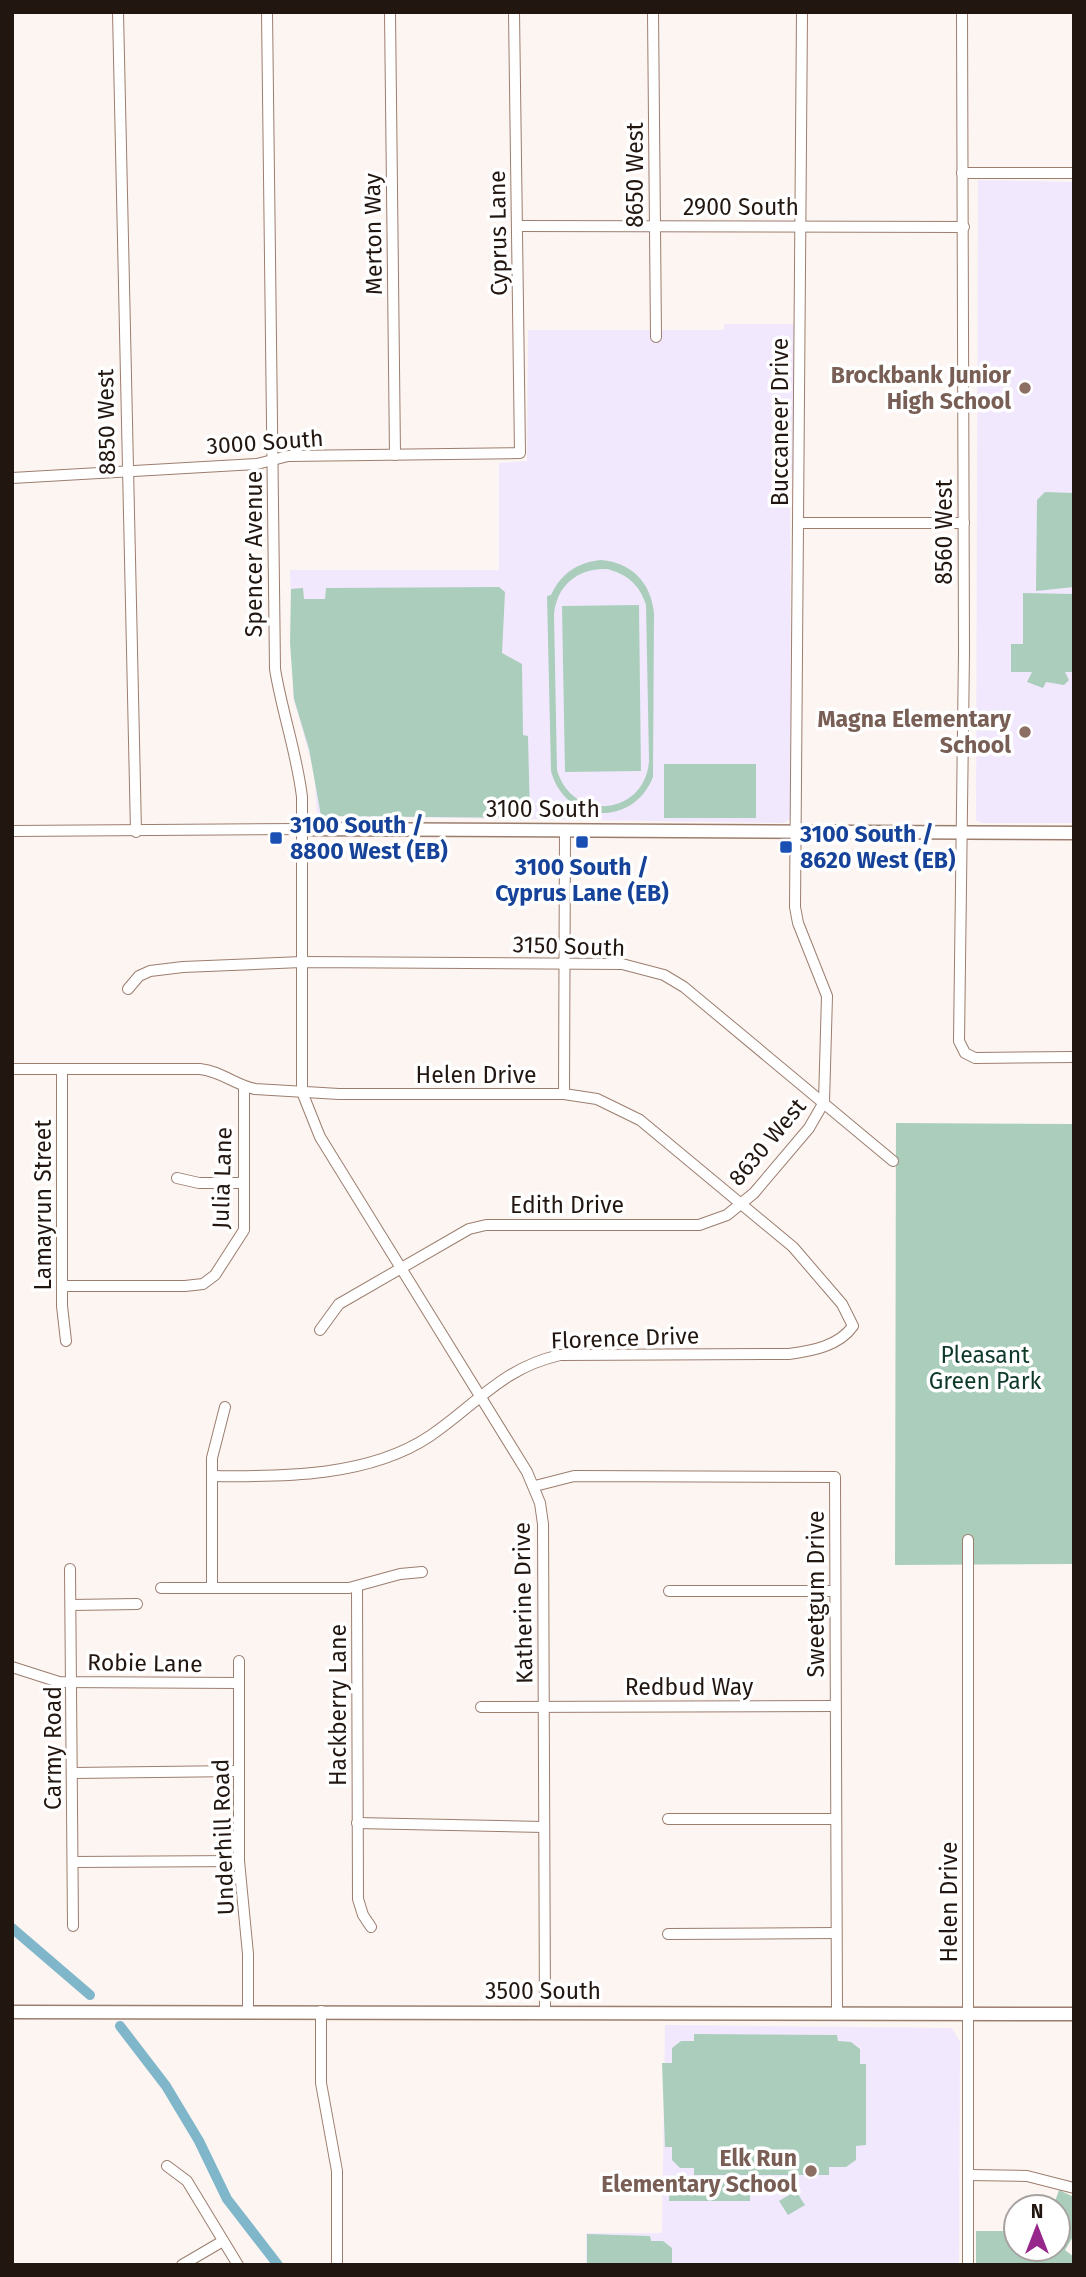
<svg xmlns="http://www.w3.org/2000/svg" width="1086" height="2277" font-family="'Fira Sans',sans-serif">
	<rect width="100%" height="100%" fill="#fcf5f2"/>
	<g fill="#f2e8fe">
		<path d="M978 180 1074 182V823H982L976 820Z"/>
		<path d="M724 324H794V471L790 476 791 817 785 823 317 816 314 771 293 697 290 570H499V463L527 461 528 330H724Z"/>
		<path d="M665 2025 952 2028 960 2042 959 2265H586V2233H662Z"/>
	</g>
	<g fill="#aacebb" fill-rule="evenodd">
		<path d="M1045 492 1074 493V587L1036 591 1037 500Z"/>
		<path d="M600 560C631 562 651 582 654 613L653 777C633 828 565 824 551 771L547 596 551 595C561 574 576 563 600 560ZM607 569C627 574 640 585 646 605L649 761C645 816 572 823 557 770L554 614C557 585 578 568 607 569Z"/>
		<path d="M499 587 505 592 502 653 522 664 523 735 528 736 530 818 321 816 309 749 294 699 290 643 291 589 303 588 304 599H325L326 588Z"/>
		<path d="M1023 593 1074 594V672H1065L1069 680 1064 685 1046 682 1043 688 1027 682 1032 672H1011V644H1023Z"/>
		<path d="M639 605 641 771 565 772 562 606Z"/>
		<rect x="664" y="764" width="92" height="54"/>
		<path d="M896 1123 1074 1124V1564L895 1565Z"/>
		<path d="M694 2034 837 2035 838 2041 851 2042 860 2049V2064H866V2145L856 2146V2160L846 2167H829V2175H694V2168H680L672 2160V2147H665L662 2063H672V2048L681 2041H694Z"/>
		<path d="M670 2179H750V2201H669Z"/>
		<path d="M1059 2190 1074 2197V2235L1065 2250 1074 2257V2265H976V2231H1016V2249H1058V2207H1053Z"/>
		<path d="M796 2191 805 2205 788 2215 779 2201Z"/>
		<path d="M587 2234 650 2236 651 2241H663L672 2248V2265H587Z"/>
	</g>
	<g fill="none" stroke-linecap="round" stroke-linejoin="round">
		<g stroke="#7fb6ca" stroke-width="10">
			<path d="M12 1928 90 1995"/>
			<path d="M120 2026 166 2086 199 2141 227 2199 278 2265"/>
		</g>
		<defs>
			<g id="minor">
				<path d="M118 12 136 832"/>
				<path d="M267 12 275 669C282 712 297 754 302 797V1092L320 1137 527 1472 540 1503 543 1524 545 2012"/>
				<path d="M390 12 395 455"/>
				<path d="M653 12 656 337"/>
				<path d="M962 12 964 652 959 1041 965 1053 975 1058 1074 1057"/>
				<path d="M962 173H1074"/>
				<path d="M517 226 964 227"/>
				<path d="M12 478 257 464 288 456 520 453 514 12"/>
				<path d="M799 523H964"/>
				<path d="M12 831 302 829"/>
				<path d="M128 989 139 976 150 971 183 967 302 962 622 964 664 975 684 987 893 1161"/>
				<path d="M12 1069H200C221 1071 235 1085 255 1089L339 1094H564L597 1099 640 1120 793 1247 842 1304 853 1326C839 1346 812 1351 789 1354L560 1355C502 1368 476 1405 430 1436 369 1477 282 1477 212 1476"/>
				<path d="M62 1069V1306L66 1341"/>
				<path d="M564 1094 565 830"/>
				<path d="M177 1178 199 1183H244"/>
				<path d="M62 1286H185L203 1284 215 1275 244 1230V1087"/>
				<path d="M320 1330 339 1304 469 1229 486 1225H699L727 1215 754 1193 809 1128 824 1102 827 996 798 923 795 907 802 12"/>
				<path d="M535 1486 574 1476 835 1477 837 2013"/>
				<path d="M968 1540V2265"/>
				<path d="M70 1569 73 1926"/>
				<path d="M357 1587 358 1899 363 1915 371 1927"/>
				<path d="M161 1588H349L400 1574 422 1572"/>
				<path d="M212 1588V1458L225 1407"/>
				<path d="M669 1591H835"/>
				<path d="M71 1605 137 1604"/>
				<path d="M239 1661V1861L248 1954V2011"/>
				<path d="M12 1667 59 1682 239 1683"/>
				<path d="M481 1707 835 1706"/>
				<path d="M73 1773 239 1771"/>
				<path d="M668 1819H836"/>
				<path d="M357 1823 544 1827"/>
				<path d="M73 1862 239 1861"/>
				<path d="M668 1934 836 1933"/>
				<path d="M321 2011V2083L337 2171V2265"/>
				<path d="M167 2166 187 2181 238 2265"/>
				<path d="M968 2175 1027 2176 1074 2188"/>
				<path d="M182 2265 223 2241"/>
			</g>
			<g id="tertiary">
				<path d="M302 829 1074 833"/>
				<path d="M12 2012 1074 2014"/>
			</g>
		</defs>
		<use href="#minor" stroke="#9c7e6f" stroke-width="12"/>
		<use href="#tertiary" stroke="#9c7e6f" stroke-width="15"/>
		<use href="#minor" stroke="#fff" stroke-width="10"/>
		<use href="#tertiary" stroke="#fff" stroke-width="12"/>
	</g>
	<g fill="#8d6e63" stroke="#fff" stroke-width="2.5">
		<circle cx="1025" cy="388" r="7"/>
		<circle cx="1025" cy="732" r="7"/>
		<circle cx="811" cy="2171" r="7"/>
	</g>
	<g fill="#1a4fb4" stroke="#fff" stroke-width="2.5">
		<rect x="269" y="831" width="14" height="14" rx="3.5"/>
		<rect x="575" y="835" width="14" height="14" rx="3.5"/>
		<rect x="779" y="840" width="14" height="14" rx="3.5"/>
	</g>
	<g text-anchor="middle" dominant-baseline="central" stroke-width="7" stroke-linejoin="round" paint-order="stroke">
		<g font-size="23" fill="#221610" stroke="#fff">
			<text transform="translate(635 175) rotate(-90)">8650 West</text>
			<text x="741" y="207">2900 South</text>
			<text transform="translate(498 233) rotate(-91)">Cyprus Lane</text>
			<text transform="translate(373 234) rotate(-91)">Merton Way</text>
			<text transform="translate(106 422) rotate(-91)">8850 West</text>
			<text transform="translate(780 422) rotate(-90)">Buccaneer Drive</text>
			<text transform="translate(265 442) rotate(-4)">3000 South</text>
			<text transform="translate(944 532) rotate(-90)">8560 West</text>
			<text transform="translate(254 554) rotate(-90)">Spencer Avenue</text>
			<text x="543" y="809">3100 South</text>
			<text transform="translate(569 946) rotate(2)">3150 South</text>
			<text x="476" y="1075">Helen Drive</text>
			<text transform="translate(767 1142) rotate(-50)">8630 West</text>
			<text transform="translate(222 1178) rotate(-88)">Julia Lane</text>
			<text transform="translate(43 1205) rotate(-90)">Lamayrun Street</text>
			<text x="567" y="1205">Edith Drive</text>
			<text transform="translate(625 1338) rotate(-2)">Florence Drive</text>
			<text transform="translate(816 1594) rotate(-90)">Sweetgum Drive</text>
			<text transform="translate(523 1603) rotate(-91)">Katherine Drive</text>
			<text transform="translate(145 1663) rotate(1)">Robie Lane</text>
			<text x="689" y="1687">Redbud Way</text>
			<text transform="translate(338 1705) rotate(-90)">Hackberry Lane</text>
			<text transform="translate(53 1748) rotate(-90)">Carmy Road</text>
			<text transform="translate(223 1837) rotate(-92)">Underhill Road</text>
			<text transform="translate(949 1902) rotate(-90)">Helen Drive</text>
			<text x="543" y="1991">3500 South</text>
		</g>
		<g font-size="23" font-weight="bold" fill="#785e54" stroke="#fff" text-anchor="end">
			<text x="1011" y="375">Brockbank Junior<tspan x="1011" dy="26">High School</tspan></text>
			<text x="1011" y="719">Magna Elementary<tspan x="1011" dy="26">School</tspan></text>
			<text x="797" y="2158">Elk Run<tspan x="797" dy="26">Elementary School</tspan></text>
		</g>
		<g font-size="23" font-weight="bold" fill="#164399" stroke="#fff" text-anchor="start">
			<text x="290" y="825">3100 South /<tspan x="290" dy="26">8800 West (EB)</tspan></text>
			<text x="800" y="834">3100 South /<tspan x="800" dy="26">8620 West (EB)</tspan></text>
			<text x="582" y="867" text-anchor="middle">3100 South /<tspan x="582" dy="26">Cyprus Lane (EB)</tspan></text>
		</g>
		<g font-size="23" fill="#0e3928" stroke="#fff">
			<text x="985" y="1355">Pleasant<tspan x="985" dy="26">Green Park</tspan></text>
		</g>
	</g>
	<rect width="1086" height="2277" fill="none" stroke="#221610" stroke-width="28"/>
	<g transform="translate(1037 2228)"><circle r="33" fill="#ffffff" stroke="#a7a29f" stroke-width="2"/>
	<path d="M0-5L12 26L0 18L-12 26Z" fill="#95288a"/>
	<text y="-10" font-size="19" font-weight="bold" text-anchor="middle" fill="#221610">N</text>
	</g>
</svg>
